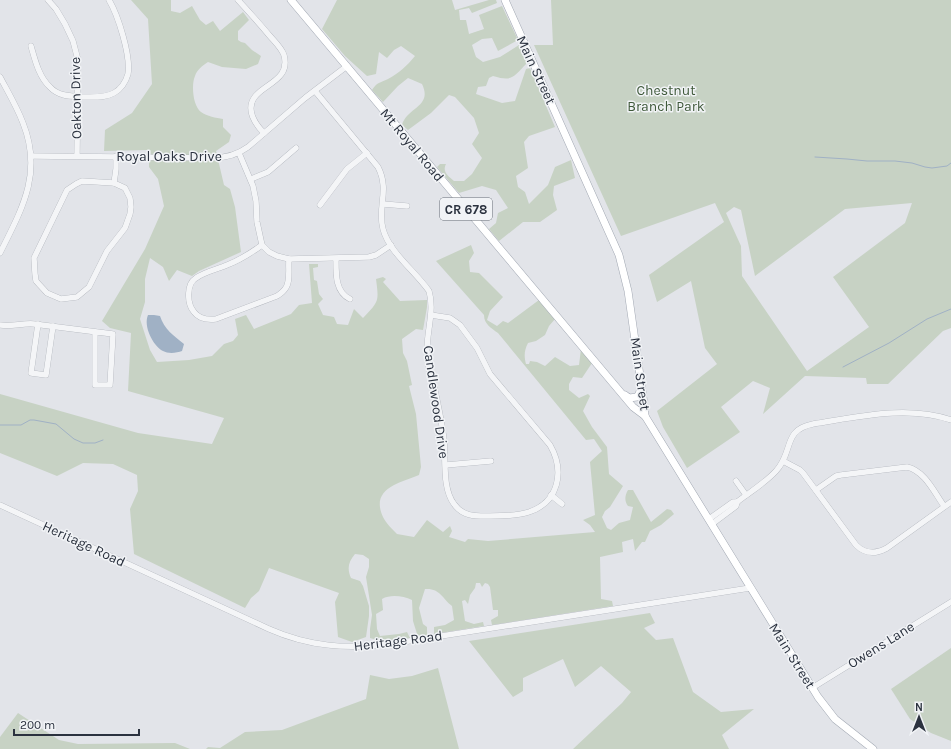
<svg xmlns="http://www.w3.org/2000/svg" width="951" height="749" font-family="Karla,sans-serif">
	<rect width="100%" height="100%" fill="#e2e4e9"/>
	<g fill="#c7d2c4" fill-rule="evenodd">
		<path d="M131 0H171V11L180 13 192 6 200 20 206 25 213 21 220 31 243 12 249 20 238 31V40L241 42 245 43 252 50 261 56 258 64 246 69 222 67 208 62C202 66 197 70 195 76 191 85 193 106 201 112 207 116 216 118 223 119V127L231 135 229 142 216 151 224 185 230 189 235 207 241 252 199 271 192 276 177 270 169 281 163 267 150 258 145 279V302L140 319 150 350 157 362 189 360 212 356 224 344 233 341 238 335 235 319 246 315 254 329 291 314 299 305 312 303 309 264H318V267L313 268 314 280 317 281 319 294 323 299 318 304 323 315 334 317 337 324 348 325 354 309 363 318C379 301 379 302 376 279L383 277 386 279 383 282 400 301 427 300V307L423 330 416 329 402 339 403 353 407 361 412 385 409 386 416 414 421 467 419 475C399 483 370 489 383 517 386 523 392 529 397 534L414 537 427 520 443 532 450 526 452 531 449 537 465 542 468 539 488 541 595 532 590 525 583 520 595 515 590 462 602 451 594 439 586 440 498 333C491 328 484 324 484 315L436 261 471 245 474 253 469 261 470 272 479 273 503 297 490 311 487 320 497 326 503 321 508 323 539 300 555 319 549 326 545 335 536 341 528 343C524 351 524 356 526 364H529L530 361 537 362 545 366 555 357 570 366 579 365 581 349 592 363 582 378 573 377 569 384V390L579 398 588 394 590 396 583 411 592 427 607 447 609 474 623 486 610 507 605 511 602 517 607 528 611 530 619 523 630 520 633 507 628 506C624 501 625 495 628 490H633L651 522 667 509 671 510 674 514 661 525 650 531 645 542H642L635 551 633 539 622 542 623 552 600 557 601 599 612 601 613 606 492 625 491 620 498 616V610H493L490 587 488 584 485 583 482 587 480 583H476L475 588 470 595 468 604 465 600 462 601 465 621 474 624 483 622 484 626 434 634V627L445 625 454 620 452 606C442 598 440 588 425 589L419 608 423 624 427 627V635L418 637 413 621 412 600C403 596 391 594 382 599L383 610 376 614 377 629 380 636 399 634 407 632 410 638 384 642 370 638V629L372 615 366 577 369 567V559L363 555 355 554C348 562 347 569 351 578L360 581 363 586 369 606V616L366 637 352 642 338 637 335 602 339 593 269 568 259 591 251 598 245 608 134 554 130 509 138 491 137 475 113 464 83 463 57 476 0 453V394L138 433 212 444 224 418 128 391 131 333 110 328 102 321 145 249 164 206 158 179 149 167V150L104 151 105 130 132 113 152 84 148 19Z"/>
		<path d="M337 0H452L455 10 489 0H496L497 3 472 13 469 8 459 10 460 20H466L469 34 484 29 479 15 502 6 518 40 498 51 492 38 482 39 472 45 476 57 483 62 500 57 519 45 524 53 527 63C513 77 513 82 493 76L489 78 486 86 478 87 476 94 502 103 515 101 526 69 530 68 555 127 529 136 524 142 528 168 516 176 518 187 525 192 529 204 548 185 555 167 571 160 575 178 554 186 553 195 557 210 540 222H523L499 241 489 229 496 223 498 213 508 208 496 190 482 186 459 193 437 167 440 164H446C442 172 448 176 454 181H464L472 174 482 158 472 144 479 133 474 118 455 97 449 95 431 113 408 130 402 125C407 107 433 107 422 84L408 78 398 86 383 102 372 90C377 82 380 83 388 79 399 73 407 66 415 56L401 46 394 50 387 58 379 52 376 74 367 76 345 56 322 29Z"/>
		<path d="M551 0H951V328L943 331 888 384H867L866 378 805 376 763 414 770 388 753 381 721 407 740 432 687 468 663 427 657 411 717 364 705 348 691 281 657 302 649 275 724 222 715 203 621 236 534 45H553ZM912 203 905 223 833 277 869 327 807 371 742 276 741 246 726 213 734 207 741 210 755 276 845 209Z"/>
		<path d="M650 613 655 623 644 628 656 640 673 638 693 692 721 712 754 709 722 735 729 749H573L622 703 631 692 601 666 575 687 563 659 523 678V691L513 697 469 641Z"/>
		<path d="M951 648V741L931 733 910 719 891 689Z"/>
		<path d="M438 668 459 749H206L208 747 220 748 245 732 282 730 366 699 370 675 389 679 412 676Z"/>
		<path d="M18 713 59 740 78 744 175 743 190 749H0V737Z"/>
	</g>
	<path fill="#a0b1c5" d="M148 315H154L160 316C164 329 174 336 184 344L182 351C177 353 168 354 163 351 153 346 143 326 148 315Z"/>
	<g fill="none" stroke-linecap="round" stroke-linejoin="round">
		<g stroke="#a0b1c5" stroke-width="1">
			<path d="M815 157 847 159 867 161H895L912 163 925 167 932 168 947 166 951 163"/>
			<path d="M843 367 889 343 927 319 951 309"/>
			<path d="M0 425H21L30 420H34L56 424 74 439 83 443H95L103 440"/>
		</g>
		<defs>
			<g id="minor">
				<path d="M48 0 56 9 65 24 73 41 78 60 77 156"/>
				<path d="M238 0C249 12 259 23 269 35 274 41 281 47 284 55 291 80 263 84 254 98 246 110 255 124 264 133"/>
				<path d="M31 46C35 60 39 77 50 87 59 97 72 96 84 97 94 97 105 98 114 93 121 89 126 81 128 74 131 56 118 15 109 0"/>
				<path d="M0 77C8 92 17 107 23 123 43 173 22 209 0 253"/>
				<path d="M315 91 378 167C390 190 377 208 383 229 389 252 415 271 429 291 435 311 426 333 427 354 427 365 431 376 434 386 438 404 442 422 444 440 446 460 442 488 454 504 463 517 476 516 490 516 502 516 517 516 529 512 559 502 565 471 550 445L490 374 477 348 460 325 450 318 431 315"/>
				<path d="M239 153 253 186 256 201 257 222 262 245 269 252 277 256 289 259 369 257 376 255 391 245"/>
				<path d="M31 156 212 158C226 158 237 155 248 147L305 98 347 66"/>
				<path d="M251 179 268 172 296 148"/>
				<path d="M82 181 114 183 125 188 130 198 131 207 130 214 125 228 107 251 89 287 77 297 61 299 47 293 36 281 35 274 34 258 67 190 76 184Z"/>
				<path d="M114 183 116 169V156"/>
				<path d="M383 204 407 206"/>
				<path d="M320 205 347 169 367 153"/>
				<path d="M262 245C251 253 240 260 227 265 218 269 204 272 196 278 186 284 187 304 194 312 199 319 207 320 216 319L277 296C280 294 283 292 285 289 291 282 288 268 289 259"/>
				<path d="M336 259C336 273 335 292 350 299"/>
				<path d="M38 324 31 373 46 375 53 326"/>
				<path d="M0 325C11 327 22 323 34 324L113 334 110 385H95V332"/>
				<path d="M783 461 800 470 803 473 856 545C865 554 876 554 887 548L951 502"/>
				<path d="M446 465 491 461"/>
				<path d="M736 481 746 495"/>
				<path d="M816 490 836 476 841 475 907 467C925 471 934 492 944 506"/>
				<path d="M551 495 562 504"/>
				<path d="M0 505 269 629C310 647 346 649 390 644L750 588"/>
				<path d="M709 519 733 502H737C750 492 765 483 776 471 794 452 782 430 813 424 858 417 907 405 951 420"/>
				<path d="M712 524 736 506 737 502"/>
				<path d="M812 688 951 602"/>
			</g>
			<g id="major">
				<path d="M291 0 633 407 645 416"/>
				<path d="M505 0 619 255 628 291 644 404 645 416 818 697 835 719 873 749"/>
				<path d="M625 395 629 398 637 397 639 394 641 388"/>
			</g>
		</defs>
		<use href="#minor" stroke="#a7abb3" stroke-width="6"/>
		<use href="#major" stroke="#a2a8b3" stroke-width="8"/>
		<use href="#minor" stroke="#f4f5f7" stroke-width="5.5"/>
		<use href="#major" stroke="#fff" stroke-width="7"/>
	</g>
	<g text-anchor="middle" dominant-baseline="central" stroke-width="3" stroke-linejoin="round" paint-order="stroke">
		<rect fill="#f1f3f6" stroke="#666c76" stroke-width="1" x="440" y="198" width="52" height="22" rx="3"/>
		<g font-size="13" font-weight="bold" fill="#2b323f">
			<text x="466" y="209">CR 678</text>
		</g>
		<g font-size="14" fill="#2b323f" stroke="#f1f3f6">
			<text transform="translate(536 70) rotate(65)">Main Street</text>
			<text transform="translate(76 98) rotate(-91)">Oakton Drive</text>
			<text transform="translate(412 145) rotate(50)">Mt Royal Road</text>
			<text x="169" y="156">Royal Oaks Drive</text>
			<text transform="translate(640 374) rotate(82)">Main Street</text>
			<text transform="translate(436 402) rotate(82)">Candlewood Drive</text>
			<text transform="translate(84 544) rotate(25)">Heritage Road</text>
			<text transform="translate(398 641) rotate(-7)">Heritage Road</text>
			<text transform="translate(881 645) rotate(-32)">Owens Lane</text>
			<text transform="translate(792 656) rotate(58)">Main Street</text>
		</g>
		<g font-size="14" fill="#3f593a" stroke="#f1f3f6">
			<text x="666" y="90">Chestnut<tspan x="666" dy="16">Branch Park</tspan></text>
		</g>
	</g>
	<g transform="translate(919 717)" stroke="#f1f3f6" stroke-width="3" paint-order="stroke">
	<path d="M0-3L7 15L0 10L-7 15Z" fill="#2b323f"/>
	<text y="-6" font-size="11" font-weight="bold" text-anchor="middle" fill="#2b323f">N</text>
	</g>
	<path d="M14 729v6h125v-6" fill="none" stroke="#2b323f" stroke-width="2"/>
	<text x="20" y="729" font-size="12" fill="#2b323f" stroke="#f1f3f6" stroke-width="3" paint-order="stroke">200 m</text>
</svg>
